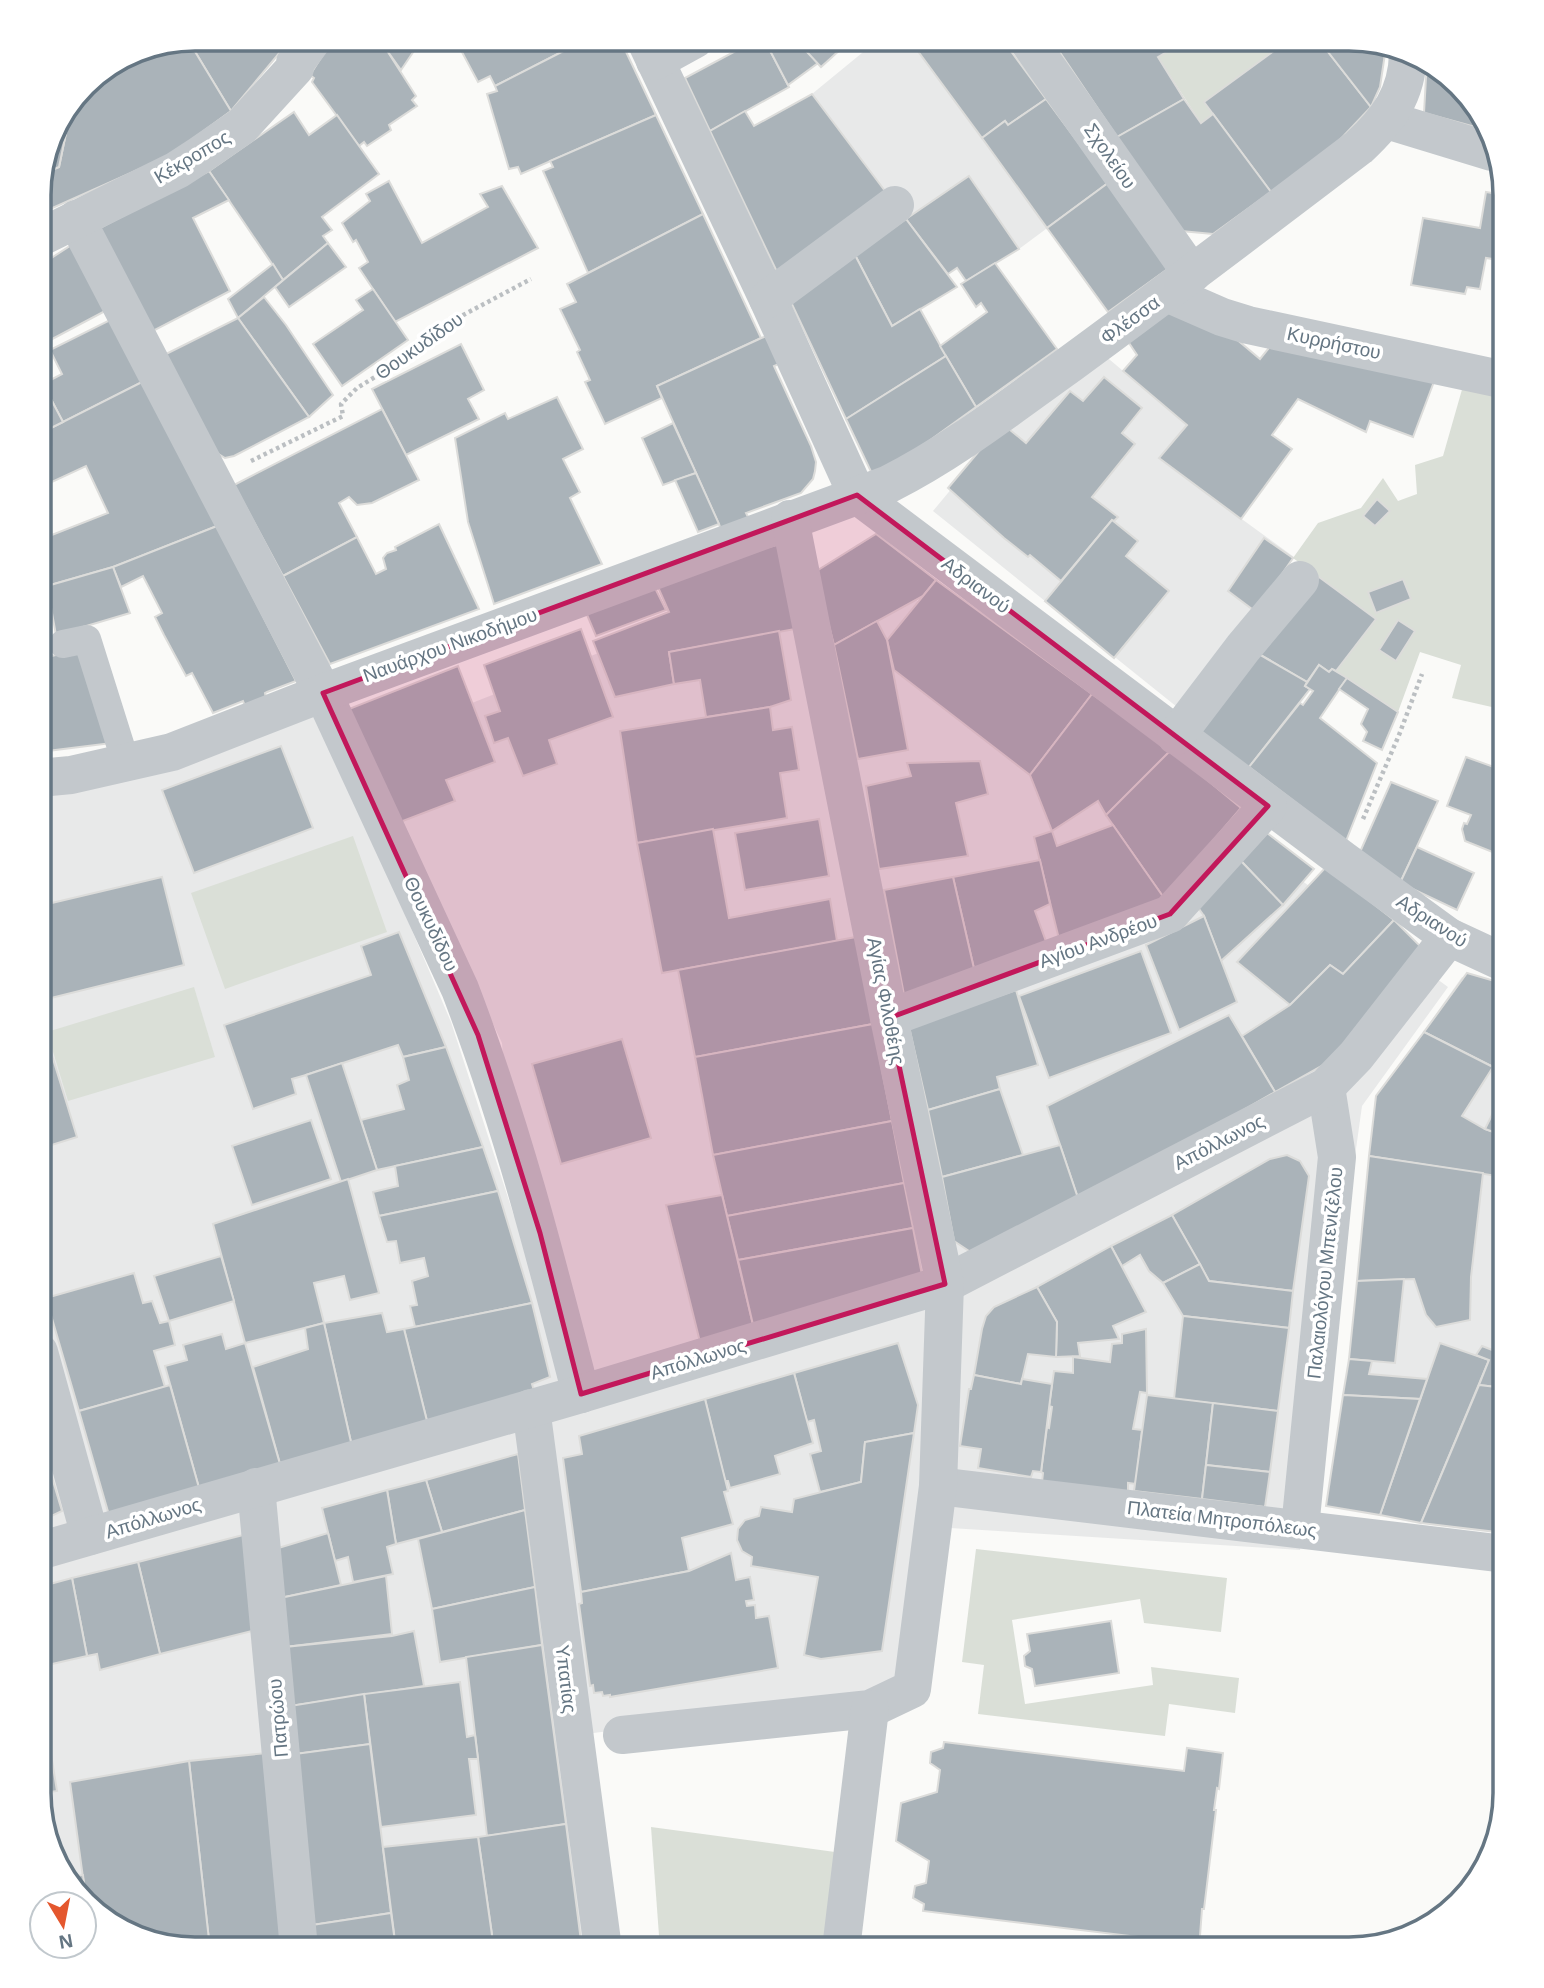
<svg xmlns="http://www.w3.org/2000/svg" width="1544" height="1988" font-family="Helvetica,sans-serif">
	<rect width="100%" height="100%" fill="#fafaf8"/>
	<g fill="#e8e9e9">
		<path d="M879 39H1002L1108 183 1019 249 966 281 957 268 948 274 812 94Z"/>
		<path d="M1103 354 1187 425 1159 459 1294 557 1256 612 1177 707 933 511 997 434Z"/>
		<path d="M864 562 1448 987 1362 1106 1300 1550 934 1527 906 1691 579 1735 594 1949H195L117 1929 65 1880 39 1793V788L316 705 451 1022 514 1216 502 1043 363 746 763 588Z"/>
		<path d="M1462 977 1505 988V1529L1334 1502 1375 1101Z"/>
	</g>
	<g fill="#dadfd7">
		<path d="M1179 39H1290L1204 102 1213 114 1201 123 1158 57 1181 44Z"/>
		<path d="M1463 386 1505 396V710L1452 698 1461 665 1420 652 1398 712 1336 671 1376 619 1293 558 1318 523 1361 508 1383 478 1398 501 1417 494 1415 465 1443 456Z"/>
		<path d="M353 836 387 932 225 989 191 893Z"/>
		<path d="M194 987 215 1057 68 1101 47 1032Z"/>
		<path d="M976 1549 1227 1578 1221 1632 1144 1623 1140 1599 1012 1620 1025 1704 1153 1685 1151 1667 1239 1678 1235 1713 1169 1704 1165 1736 978 1714 984 1665 962 1662Z"/>
		<path d="M651 1827 835 1852 825 1949H660Z"/>
	</g>
	<g fill="#aab3b9" stroke="#dcdcda" stroke-width="2">
		<path d="M195 38 291 39 231 111 188 40Z"/>
		<path d="M333 39H368L386 49 416 96 412 100 417 106 389 125 391 130 367 146 364 142 359 146 312 82 314 78 310 75Z"/>
		<path d="M368 39H422L401 70 386 49Z"/>
		<path d="M455 39H587L495 86 490 76 478 82Z"/>
		<path d="M587 39H620L656 115 521 174 518 167 509 169 487 94 497 91 495 86Z"/>
		<path d="M758 39H764L789 87 710 131 685 78Z"/>
		<path d="M764 39H795L818 63 788 85Z"/>
		<path d="M795 39H852L821 67Z"/>
		<path d="M909 39H1002L1046 99 1008 125 1005 121 982 138Z"/>
		<path d="M1051 39H1179L1182 43 1158 57 1184 99 1117 137Z"/>
		<path d="M1290 39H1318L1371 107 1335 145 1271 192 1204 102Z"/>
		<path d="M1318 39H1359L1386 47 1380 87 1371 107Z"/>
		<path d="M188 40 231 111 169 156 39 214V184L42 174 59 167 72 104 92 78 135 50Z"/>
		<path d="M1427 60 1479 108 1483 119 1479 128 1424 113Z"/>
		<path d="M812 94 885 191 778 274 710 131 745 111 754 126Z"/>
		<path d="M1046 99 1108 183 1047 228 982 138 1005 121 1008 125Z"/>
		<path d="M1184 99 1201 123 1213 114 1271 192 1213 234 1181 231 1117 137Z"/>
		<path d="M72 104 59 167 42 174 54 126Z"/>
		<path d="M294 112 309 135 337 115 379 174 322 217 332 230 323 236 328 243 283 280 209 171Z"/>
		<path d="M656 115 703 214 588 273 543 171 553 167 550 161Z"/>
		<path d="M209 171 229 200 193 218 230 291 151 332 96 230Z"/>
		<path d="M969 176 1019 249 966 281 957 268 948 274 906 219Z"/>
		<path d="M389 181 422 243 488 207 480 194 502 186 538 248 395 322 359 268 368 262 356 240 353 242 342 223 370 201 366 194Z"/>
		<path d="M1108 183 1169 268 1108 312 1047 228Z"/>
		<path d="M1486 192 1505 195V261L1486 258 1480 289 1467 287 1465 294 1411 285 1423 218 1480 228Z"/>
		<path d="M703 214 761 338 657 386 662 398 605 424 585 382 590 380 577 352 580 350 560 309 576 302 567 284Z"/>
		<path d="M906 219 957 287 892 326 855 255Z"/>
		<path d="M328 243 346 267 289 307 275 287Z"/>
		<path d="M73 244 107 310 39 346V266Z"/>
		<path d="M855 255 892 326 920 309 946 356 846 419 790 300Z"/>
		<path d="M995 263 1057 349 976 407 940 346 987 312 981 303 976 307 961 284Z"/>
		<path d="M273 264 283 280 238 318 228 299Z"/>
		<path d="M373 289 408 340 342 386 313 344 363 310 356 300Z"/>
		<path d="M264 297 286 325 333 395 309 417 238 318Z"/>
		<path d="M1164 309 1222 327 1260 359 1277 338 1435 379 1413 437 1370 421 1366 432 1298 399 1272 435 1292 449 1241 519 1159 458 1187 425 1123 371 1137 355 1125 337Z"/>
		<path d="M238 318 309 417 234 456 225 458 217 453 164 355Z"/>
		<path d="M112 319 144 381 63 422 43 384 62 374 50 350Z"/>
		<path d="M766 336 779 364 774 366 811 446 816 462 815 471 813 479 801 493 746 513 749 519 721 529 657 386Z"/>
		<path d="M461 344 484 390 468 399 479 419 406 455 372 389Z"/>
		<path d="M946 356 976 407 875 480 846 419Z"/>
		<path d="M1104 377 1142 408 1122 433 1135 444 1092 497 1118 517 1114 521 1112 520 1061 581 1030 555 1028 557 1004 538 948 488 995 432 1004 425 1026 443 1070 391 1083 401Z"/>
		<path d="M144 381 217 526 113 567 47 586 39 568V540L108 513 86 466 39 488V434Z"/>
		<path d="M43 384 63 422 39 434V386Z"/>
		<path d="M557 397 583 449 563 459 580 492 570 498 602 564 494 604 468 522 455 438 505 413 508 419Z"/>
		<path d="M382 409 419 480 372 503 357 505 349 497 339 503 357 537 283 576 234 485Z"/>
		<path d="M673 423 696 473 663 485 642 438Z"/>
		<path d="M696 473 719 524 698 532 675 480Z"/>
		<path d="M1377 499 1390 511 1375 526 1363 516Z"/>
		<path d="M1112 520 1138 541 1126 556 1169 591 1114 658 1045 601Z"/>
		<path d="M439 524 479 609 330 664 283 576 357 537 376 574 386 569 383 558 387 553 396 550 395 547Z"/>
		<path d="M217 526 296 681 267 692 265 693 266 698 245 706 243 701 213 713 192 673 186 676 164 635 155 617 162 613 143 576 121 587 113 567Z"/>
		<path d="M876 534 936 580 923 596 834 645 815 572Z"/>
		<path d="M1264 538 1293 558 1256 612 1228 591Z"/>
		<path d="M780 544 795 629 669 652 674 684 615 697 593 641 669 612 654 578Z"/>
		<path d="M113 567 130 613 56 635 47 586Z"/>
		<path d="M1319 577 1376 619 1336 671 1332 669 1329 672 1319 665 1307 682 1254 651Z"/>
		<path d="M650 578 666 610 596 636 582 603Z"/>
		<path d="M1403 579 1411 599 1376 613 1368 592Z"/>
		<path d="M936 580 1092 694 1030 775 894 670 887 640Z"/>
		<path d="M1398 620 1415 631 1396 661 1379 650Z"/>
		<path d="M877 621 887 640 908 750 858 759 834 645Z"/>
		<path d="M581 629 613 717 549 740 557 764 523 776 508 738 494 743 485 716 500 711 484 665Z"/>
		<path d="M779 631 791 700 770 707 706 717 700 680 674 684 669 652Z"/>
		<path d="M81 649 112 743 39 752V659Z"/>
		<path d="M1250 649 1307 682 1305 686 1310 689 1246 771 1192 730Z"/>
		<path d="M1319 665 1329 672 1332 669 1347 678 1320 718 1377 763 1346 841 1249 767 1300 703 1303 705 1313 691 1305 686Z"/>
		<path d="M458 666 495 762 446 780 455 801 395 824 349 709Z"/>
		<path d="M1347 678 1398 712 1382 750 1363 741 1367 732 1361 724 1368 709 1339 689Z"/>
		<path d="M1092 694 1171 750 1106 815 1098 801 1052 831 1030 775Z"/>
		<path d="M770 707 773 730 792 727 799 770 780 773 787 818 637 843 620 731Z"/>
		<path d="M281 746 313 828 194 873 162 790Z"/>
		<path d="M1171 750 1241 808 1164 898 1106 815Z"/>
		<path d="M1466 757 1505 771V857L1465 841 1462 829 1464 823 1467 824 1471 815 1447 806Z"/>
		<path d="M980 761 988 794 956 803 968 856 879 869 866 786 911 776 907 763Z"/>
		<path d="M1391 782 1438 801 1400 883 1360 852Z"/>
		<path d="M819 819 829 876 745 890 735 833Z"/>
		<path d="M1113 825 1164 898 1059 939 1034 837 1052 831 1057 846Z"/>
		<path d="M713 829 729 918 830 899 837 941 662 973 637 843Z"/>
		<path d="M1267 833 1314 869 1283 905 1241 861Z"/>
		<path d="M1417 847 1474 873 1457 910 1400 883Z"/>
		<path d="M1040 860 1050 904 1035 911 1048 947 975 973 953 877Z"/>
		<path d="M1241 861 1283 905 1221 961 1204 916 1197 906Z"/>
		<path d="M1326 867 1394 920 1343 974 1330 965 1290 1005 1237 962Z"/>
		<path d="M162 877 184 965 39 1001V918L42 919 39 906Z"/>
		<path d="M953 877 975 973 905 1000 884 890Z"/>
		<path d="M1204 916 1237 1002 1179 1030 1146 945Z"/>
		<path d="M1394 920 1420 946 1348 1051 1275 1092 1242 1036 1290 1005 1330 965 1343 974Z"/>
		<path d="M399 932 446 1047 403 1057 398 1045 306 1075 292 1079 296 1094 253 1109 224 1025 371 975 361 946Z"/>
		<path d="M856 937 873 1024 695 1057 678 970Z"/>
		<path d="M1141 951 1171 1033 1049 1078 1019 996Z"/>
		<path d="M1467 973 1505 984V1073L1424 1032Z"/>
		<path d="M1016 990 1038 1065 997 1077 1000 1089 928 1110 909 1027Z"/>
		<path d="M1229 1015 1275 1092 1080 1204 1047 1106Z"/>
		<path d="M873 1024 892 1121 713 1155 695 1057Z"/>
		<path d="M1424 1032 1493 1067 1462 1116 1485 1129 1505 1136V1171L1503 1177 1369 1156 1376 1096Z"/>
		<path d="M622 1039 651 1138 561 1164 532 1064Z"/>
		<path d="M446 1047 483 1147 377 1170 361 1120 404 1109 397 1085 409 1080 403 1057Z"/>
		<path d="M50 1049 77 1137 39 1149V1052Z"/>
		<path d="M342 1063 377 1170 341 1182 306 1075Z"/>
		<path d="M1000 1089 1023 1155 942 1177 928 1110Z"/>
		<path d="M1505 1089V1136L1485 1129Z"/>
		<path d="M311 1120 331 1179 252 1205 232 1146Z"/>
		<path d="M892 1121 904 1183 727 1216 713 1155Z"/>
		<path d="M1060 1145 1080 1204 978 1257 954 1241 942 1177Z"/>
		<path d="M483 1147 498 1191 379 1216 373 1192 398 1186 395 1166Z"/>
		<path d="M1287 1155 1300 1161 1309 1176 1293 1291 1209 1281 1172 1215 1270 1159Z"/>
		<path d="M1369 1156 1483 1173 1471 1277 1470 1320 1436 1327 1426 1315 1414 1279 1357 1281Z"/>
		<path d="M348 1179 379 1293 350 1300 344 1276 314 1283 324 1323 245 1343 213 1224Z"/>
		<path d="M904 1183 913 1228 738 1260 727 1216Z"/>
		<path d="M498 1191 532 1303 415 1327 410 1306 417 1305 412 1281 428 1276 424 1258 400 1263 396 1241 387 1242 379 1216Z"/>
		<path d="M722 1195 754 1329 700 1342 666 1205Z"/>
		<path d="M1172 1215 1200 1264 1163 1283 1149 1271 1140 1255 1122 1266 1111 1246Z"/>
		<path d="M913 1228 922 1275 754 1329 738 1260Z"/>
		<path d="M1111 1246 1146 1312 1113 1326 1119 1339 1078 1343 1080 1356 1056 1357 1057 1322 1037 1287Z"/>
		<path d="M221 1256 234 1301 169 1321 154 1276Z"/>
		<path d="M1200 1264 1209 1281 1293 1291 1289 1328 1183 1316 1163 1283Z"/>
		<path d="M134 1273 143 1303 152 1301 160 1323 169 1321 175 1345 154 1351 165 1387 79 1411 46 1298Z"/>
		<path d="M1404 1279 1395 1363 1349 1359 1357 1281Z"/>
		<path d="M1037 1287 1057 1322 1056 1357 1028 1354 1021 1384 974 1375 982 1329 986 1316 994 1307Z"/>
		<path d="M532 1303 550 1377 532 1384 536 1397 429 1429 404 1329Z"/>
		<path d="M382 1313 387 1332 404 1329 429 1429 353 1451 324 1323Z"/>
		<path d="M1183 1316 1289 1328 1278 1411 1174 1399Z"/>
		<path d="M324 1323 353 1451 282 1471 253 1367 308 1349 305 1328Z"/>
		<path d="M1146 1329 1147 1393 1140 1392 1133 1429 1142 1430 1136 1484 1128 1483V1492L1042 1482 1043 1473 1041 1472 1047 1427 1049 1428 1052 1407 1049 1406 1054 1371 1073 1373V1357L1110 1362 1112 1344 1122 1343V1334Z"/>
		<path d="M222 1334 226 1349 245 1343 282 1471 201 1495 165 1366 187 1360 183 1345Z"/>
		<path d="M898 1343 918 1405 914 1433 865 1442 861 1482 820 1492 810 1454 821 1451 814 1420 807 1422 794 1373Z"/>
		<path d="M1440 1343 1489 1360 1421 1523 1380 1515Z"/>
		<path d="M1482 1346 1505 1355V1388L1479 1385 1489 1360 1476 1355Z"/>
		<path d="M1349 1359 1372 1361 1369 1374 1427 1379 1420 1399 1343 1395Z"/>
		<path d="M794 1373 813 1443 775 1456 780 1474 730 1488 728 1481H725L705 1399Z"/>
		<path d="M974 1375 1021 1384 1022 1379 1052 1384 1041 1472 1033 1471 1031 1477 978 1468 981 1449 960 1446 969 1389H971Z"/>
		<path d="M170 1385 201 1495 111 1522 79 1411Z"/>
		<path d="M1479 1385 1505 1388V1533L1421 1523Z"/>
		<path d="M1147 1395 1213 1403 1202 1499 1134 1491Z"/>
		<path d="M1343 1395 1420 1399 1380 1515 1326 1506Z"/>
		<path d="M705 1399 728 1491 724 1492 733 1524 682 1538 689 1571 581 1592 563 1458 582 1454 579 1436Z"/>
		<path d="M1213 1403 1278 1411 1270 1472 1206 1465Z"/>
		<path d="M914 1433 882 1651 821 1659 804 1655 818 1577 751 1566 752 1557 742 1551 737 1540 738 1529 745 1520 759 1516 761 1507 792 1512 794 1499 861 1482 865 1442Z"/>
		<path d="M42 1444 62 1511 45 1519 50 1536 39 1538V1445Z"/>
		<path d="M518 1454 525 1510 442 1532 426 1480Z"/>
		<path d="M1206 1465 1270 1472 1265 1507 1202 1499Z"/>
		<path d="M426 1480 442 1532 396 1544 387 1490Z"/>
		<path d="M387 1490 396 1544 387 1547 393 1574 353 1582 348 1557 335 1561 322 1508Z"/>
		<path d="M525 1510 535 1587 432 1609 418 1539Z"/>
		<path d="M328 1533 341 1585 280 1598 275 1549Z"/>
		<path d="M247 1534 256 1630 160 1654 138 1562Z"/>
		<path d="M731 1553 736 1580 750 1577 754 1600 746 1601 747 1606 755 1605 756 1618 769 1616 778 1668 610 1697V1695L603 1696 602 1692 594 1693 593 1685 590 1686 579 1604 582 1603 581 1592 689 1571Z"/>
		<path d="M138 1562 160 1654 100 1670 97 1654 87 1656 72 1578Z"/>
		<path d="M386 1576 392 1634 285 1647 280 1598Z"/>
		<path d="M72 1578 87 1656 39 1667V1587Z"/>
		<path d="M535 1587 542 1645 440 1662 432 1609Z"/>
		<path d="M1111 1621 1119 1673 1035 1686 1032 1669 1025 1666 1024 1656 1030 1651 1027 1634Z"/>
		<path d="M414 1631 424 1686 290 1706 285 1647 392 1636Z"/>
		<path d="M542 1645 566 1824 487 1836 466 1657Z"/>
		<path d="M39 1679 50 1748 39 1750Z"/>
		<path d="M460 1682 467 1737 475 1735 478 1759H469L476 1815 381 1827 364 1694Z"/>
		<path d="M364 1694 370 1744 295 1754 290 1706Z"/>
		<path d="M944 1742 1184 1771 1187 1748 1223 1753 1219 1789 1217 1788 1214 1810H1216L1204 1909H1202L1199 1949H1162L1164 1940 923 1911 924 1904 913 1898 915 1886 926 1883 929 1861 896 1841 901 1803 937 1792 940 1770 930 1763 931 1752 943 1748Z"/>
		<path d="M370 1744 391 1913 312 1925 295 1754Z"/>
		<path d="M50 1748 57 1791 43 1793 48 1824 38 1793 39 1750Z"/>
		<path d="M267 1753 285 1949H210L189 1761Z"/>
		<path d="M189 1761 210 1949H195L117 1929 86 1900 70 1782Z"/>
		<path d="M566 1824 582 1949H494L478 1837Z"/>
		<path d="M478 1837 494 1949H396L383 1847Z"/>
		<path d="M83 1875 86 1900 64 1877Z"/>
		<path d="M391 1913 396 1949H314L312 1925Z"/>
	</g>
	<g fill="none" stroke-linecap="round" stroke-linejoin="round">
		<g stroke="#bbbfc2" stroke-width="4.5" stroke-dasharray="3.5 3.5" stroke-linecap="butt">
			<path d="M251 461 343 416 341 404 357 388 416 352 450 322 531 279"/>
			<path d="M1363 819 1399 735 1422 674"/>
		</g>
		<path stroke="#c3c8cc" stroke-width="28" d="M63 644 87 639 126 763"/>
		<g stroke="#c3c8cc" stroke-width="38">
			<path d="M645 39 768 299 857 495 1343 860 1449 937 1505 963"/>
			<path d="M1027 39 1192 274"/>
			<path d="M655 61 695 39"/>
			<path d="M1387 120 1492 152"/>
			<path d="M76 219 323 693 460 989C511 1122 546 1258 581 1394"/>
			<path d="M39 238 177 170 200 155 242 126 295 68V63L313 39"/>
			<path d="M1167 293 1222 317 1248 325 1505 380"/>
			<path d="M768 299 895 205"/>
			<path d="M1176 736 1243 648 1300 580"/>
			<path d="M39 778 71 775 172 752 323 693 889 484C954 451 1011 406 1070 364 1167 293 1263 220 1359 147 1388 120 1407 95 1408 54"/>
			<path d="M889 1018 1170 914 1268 806"/>
			<path d="M39 1352 90 1536"/>
			<path d="M531 1408 603 1949"/>
			<path d="M938 1486 1505 1554"/>
			<path d="M256 1487 299 1949"/>
			<path d="M1300 1528 1337 1157 1326 1087"/>
			<path d="M39 1551 581 1394 945 1284 1326 1087 1356 1056 1449 937"/>
			<path d="M622 1735 870 1709 912 1689 938 1486 945 1284 889 1018 790 519"/>
			<path d="M841 1949 870 1709"/>
		</g>
	</g>
	<path fill="#c2185b" fill-opacity="0.2" stroke="#c2185b" stroke-width="5" stroke-linejoin="round" d="M857 495 1268 806 1170 914 889 1018 945 1284 581 1394 540 1233 478 1035 323 693Z"/>
	<g text-anchor="middle" dominant-baseline="central" stroke-width="7" stroke-linejoin="round" paint-order="stroke">
		<g font-size="19" fill="#657683" stroke="#fff">
			<text transform="translate(1110 156) rotate(55)">Σχολείου</text>
			<text transform="translate(192 157) rotate(-31)">Κέκροπος</text>
			<text transform="translate(1130 320) rotate(-36)">Φλέσσα</text>
			<text transform="translate(1334 343) rotate(12)">Κυρρήστου</text>
			<text transform="translate(419 346) rotate(-35)">Θουκυδίδου</text>
			<text transform="translate(976 585) rotate(37)">Αδριανού</text>
			<text transform="translate(450 645) rotate(-20)">Ναυάρχου Νικοδήμου</text>
			<text transform="translate(1432 921) rotate(33)">Αδριανού</text>
			<text transform="translate(431 924) rotate(65)">Θουκυδίδου</text>
			<text transform="translate(1098 941) rotate(-20)">Αγίου Ανδρέου</text>
			<text transform="translate(886 1001) rotate(79)">Αγίας Φιλοθέης</text>
			<text transform="translate(1219 1142) rotate(-27)">Απόλλωνος</text>
			<text transform="translate(1325 1273) rotate(-84)">Παλαιολόγου Μπενιζέλου</text>
			<text transform="translate(698 1359) rotate(-17)">Απόλλωνος</text>
			<text transform="translate(153 1518) rotate(-17)">Απόλλωνος</text>
			<text transform="translate(1222 1519) rotate(7)">Πλατεία Μητροπόλεως</text>
			<text transform="translate(566 1679) rotate(83)">Υπατίας</text>
			<text transform="translate(278 1718) rotate(-95)">Πατρώου</text>
		</g>
	</g>
	<path d="M0 0H1544V1988H0ZM195 51H1349A144 144 0 0 1 1493 195V1793A144 144 0 0 1 1349 1937H195A144 144 0 0 1 51 1793V195A144 144 0 0 1 195 51Z" fill="#fff" fill-rule="evenodd"/>
	<path fill="none" stroke="#657683" stroke-width="3.5" d="M195 51H1349A144 144 0 0 1 1493 195V1793A144 144 0 0 1 1349 1937H195A144 144 0 0 1 51 1793V195A144 144 0 0 1 195 51Z"/>
	<g transform="translate(63 1925) rotate(170)"><circle r="33" fill="#ffffff" stroke="#c1c8cd" stroke-width="2"/>
	<path d="M0-5L12 26L0 18L-12 26Z" fill="#e4572e"/>
	<text y="-10" font-size="19" font-weight="bold" text-anchor="middle" fill="#657683">N</text>
	</g>
</svg>
